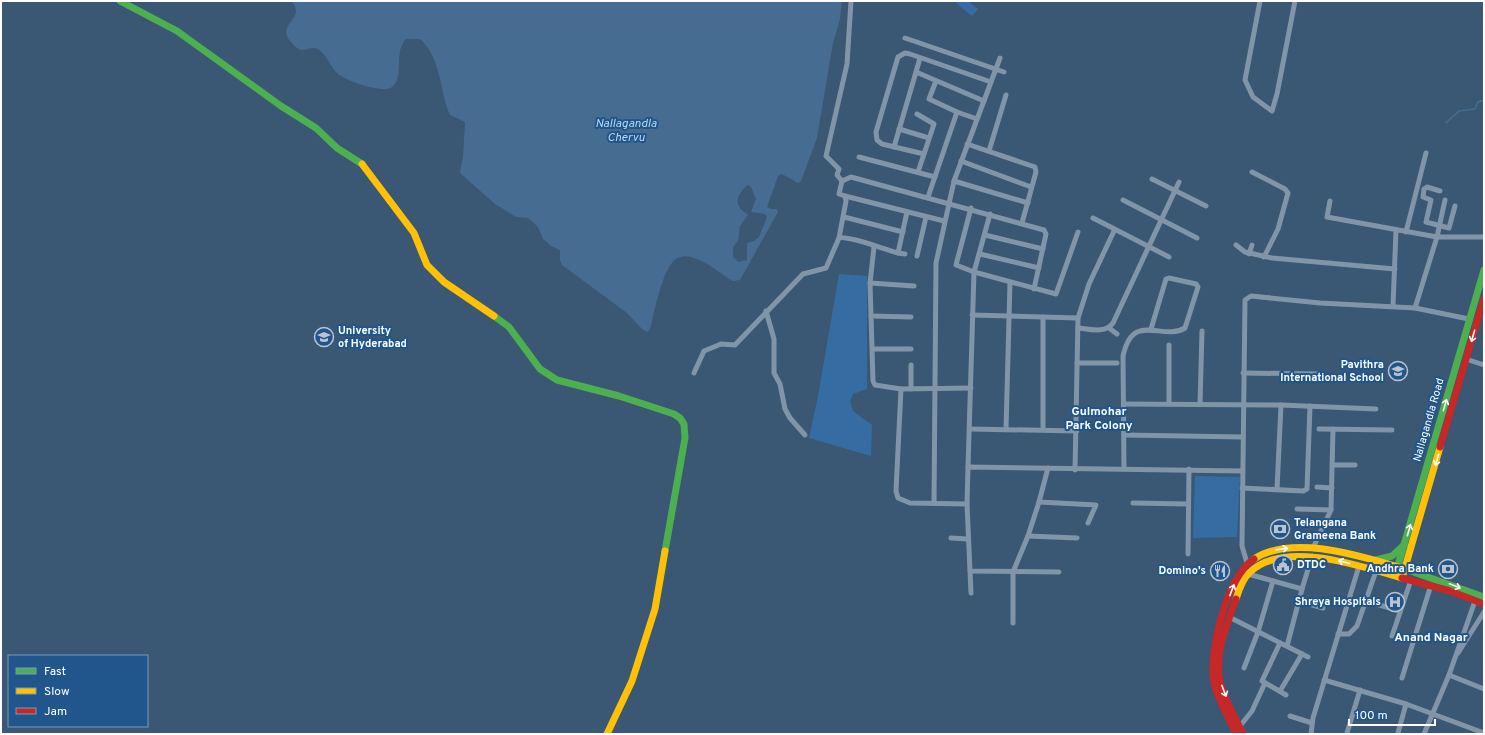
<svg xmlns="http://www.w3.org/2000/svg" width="1485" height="735" font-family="Overpass,sans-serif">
	<rect width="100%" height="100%" fill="#3a5774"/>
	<g fill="#356da3">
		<path d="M958 1H968L978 9 972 16 956 3Z"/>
		<path d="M839 274 867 276V389L853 394 850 401 853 411 872 425 871 456 809 438 818 396Z"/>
		<path d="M1195 476 1240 477 1237 537 1193 538Z"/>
	</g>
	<path fill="#476c91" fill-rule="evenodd" d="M291 1H842L840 19 833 43 817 138 801 181 798 183 782 174 778 176 767 207 771 209H777L778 212 740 280 733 281 729 279C675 238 669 254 654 312 652 318 652 327 648 332L643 330 627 313 562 265 560 260V250L551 246 543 239 538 227 528 218 516 217 495 204 461 174 460 171 463 157 465 122 450 115C439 90 442 59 420 39H406C393 52 405 77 392 87 384 94 346 81 338 74 330 67 328 56 319 50 309 43 304 58 292 43 290 41 288 39 287 36 283 26 295 20 296 12L295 6ZM748 185 751 187 756 199 751 212 765 214 767 217 759 237 754 241 747 243V260L738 262 733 257V247L738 241 740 226 748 215C745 212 742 211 740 208 734 200 741 190 748 185Z"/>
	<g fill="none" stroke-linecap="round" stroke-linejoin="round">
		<path stroke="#476c91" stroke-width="1.5" d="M1446 123 1459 111 1475 109 1478 102 1484 100"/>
		<g stroke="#8195a8" stroke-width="5">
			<path d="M1260 1 1245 80 1253 97 1272 111 1277 94 1295 1"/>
			<path d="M905 38 1004 72"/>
			<path d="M916 72 920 58"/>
			<path d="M957 112 977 119"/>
			<path d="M917 114 934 124 918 172"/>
			<path d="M899 129 929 138"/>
			<path d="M967 144 1035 167 1036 172 1022 223"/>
			<path d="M894 147 916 72 984 101"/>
			<path d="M989 151 1006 95"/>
			<path d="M924 154 882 144 877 140 876 132 898 57 905 53 910 54 991 82"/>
			<path d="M859 157 935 177"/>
			<path d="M961 161 1031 187"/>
			<path d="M1252 172 1285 189 1288 193 1278 229 1264 257"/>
			<path d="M1152 179 1206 206"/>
			<path d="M842 181 837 175 839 169 826 156 847 64 851 1"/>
			<path d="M954 181 1028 203"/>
			<path d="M1440 191 1427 187 1424 189 1423 197 1431 200 1426 222 1449 228 1455 206"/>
			<path d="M845 196 944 221"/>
			<path d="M928 197 957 112 929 99 936 81"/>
			<path d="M1123 200 1197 238"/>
			<path d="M1330 201 1327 217 1437 237H1484"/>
			<path d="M971 208 956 265 974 272 1056 294 1078 232"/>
			<path d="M844 217 903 232"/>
			<path d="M1093 218 1169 257"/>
			<path d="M1406 232 1426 153"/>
			<path d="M985 235 1043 249"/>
			<path d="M839 238 846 201 845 196 839 194 842 181 851 177 1044 230 1046 234 1034 289"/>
			<path d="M1236 245 1245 252 1272 258 1395 269"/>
			<path d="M874 247 870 283 873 381 875 385 901 389 971 388"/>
			<path d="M898 253 905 254"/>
			<path d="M980 254 1039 268"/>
			<path d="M1249 254 1252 245"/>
			<path d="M917 256 926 217"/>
			<path d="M870 283 914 286"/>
			<path d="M1393 306 1396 230"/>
			<path d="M1415 308 1437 237 1445 200"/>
			<path d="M766 311 774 339V373L780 384 785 409 790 418 805 435"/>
			<path d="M972 315 1078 318"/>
			<path d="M871 316 911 317"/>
			<path d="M1078 328C1089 329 1105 334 1113 323L1179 182"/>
			<path d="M1109 328 1117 334"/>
			<path d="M873 349H911"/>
			<path d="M1466 359 1484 365"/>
			<path d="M1077 363H1117"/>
			<path d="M694 373 704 351 721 344 735 345 803 274 826 268 839 238C847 235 886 250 898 253L907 212"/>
			<path d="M1243 373 1320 374"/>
			<path d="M901 389 896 491 898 498 910 503 967 504"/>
			<path d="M911 389V365"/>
			<path d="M1124 404 1281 405 1376 409"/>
			<path d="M1169 404V345"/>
			<path d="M1200 404 1202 331"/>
			<path d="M970 429 1077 431"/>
			<path d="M1006 429 1010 282"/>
			<path d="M1043 429V317"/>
			<path d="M1319 429 1392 430"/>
			<path d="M1125 435 1242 437"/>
			<path d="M1333 465H1355"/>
			<path d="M968 467 974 272 990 214"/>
			<path d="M1124 469 1123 356C1133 310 1162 342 1185 328L1198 287 1196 284 1169 278 1166 279 1151 329"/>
			<path d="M1075 470 1078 318 1089 284 1114 231"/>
			<path d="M1317 487 1332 488"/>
			<path d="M1242 488 1303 491 1307 489 1310 406"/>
			<path d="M1277 489 1281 405"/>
			<path d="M1039 502 1096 505 1088 523"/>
			<path d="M934 503 936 263 954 181 1000 58"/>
			<path d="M1133 503 1188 504"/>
			<path d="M1297 509 1331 510"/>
			<path d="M1028 536 1077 538"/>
			<path d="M951 538 967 539"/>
			<path d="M1313 548 1331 510 1333 429"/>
			<path d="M1188 554 1189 469"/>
			<path d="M1247 563 1242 546 1245 300 1251 296 1320 303 1415 308 1469 319"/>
			<path d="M970 571 971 593"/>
			<path d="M1059 572 970 571 967 504 968 467 1242 471"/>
			<path d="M1248 574 1302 589"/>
			<path d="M1299 601 1323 608"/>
			<path d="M1366 601 1400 611"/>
			<path d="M1229 617 1308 657"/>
			<path d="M1013 623V572L1028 536 1039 502 1048 468"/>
			<path d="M1338 634H1349L1357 626 1376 571"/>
			<path d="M1392 636 1411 580"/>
			<path d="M1280 643 1262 681 1286 695"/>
			<path d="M1287 646 1302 589 1312 556"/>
			<path d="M1458 653 1484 612"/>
			<path d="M1244 668 1258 632 1273 581"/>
			<path d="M1449 675 1484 689"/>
			<path d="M1402 678 1431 585"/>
			<path d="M1324 680 1406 704 1484 733"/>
			<path d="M1280 691 1302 654"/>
			<path d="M1290 716 1312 723"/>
			<path d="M1240 726 1252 711 1265 683"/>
			<path d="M1347 733 1360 690"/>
			<path d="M1398 733 1406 704"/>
			<path d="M1311 734 1313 718 1359 566"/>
			<path d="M1424 734 1449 675 1475 601"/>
		</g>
		<g stroke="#4caf50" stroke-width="7">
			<path d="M120 1 177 31 281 106 316 128 337 148 362 164"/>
			<path d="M494 316 509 327 540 369 557 380 619 396 674 414 680 418 684 424 685 438 665 551"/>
			<path d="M1376 560 1392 556 1404 545"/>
			<path d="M1405 569 1484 597"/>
			<path d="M1396 572 1484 270"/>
		</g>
		<g stroke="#ffc107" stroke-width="7">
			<path d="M362 164 414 233 427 265 444 282 494 316"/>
			<path d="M1254 559C1294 533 1363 557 1405 569"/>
			<path d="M1236 599C1239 589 1243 578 1250 572 1285 539 1363 567 1402 578L1440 447"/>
			<path d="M607 734 632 681 655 609 665 551"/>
		</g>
		<g stroke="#c62828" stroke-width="7">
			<path d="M1440 447 1484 298"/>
			<path d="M1402 578 1450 591 1484 604"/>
			<path d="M1236 599C1226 627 1212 659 1222 689 1228 705 1236 719 1243 734"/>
			<path d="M1236 734C1229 717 1218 701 1214 683 1208 652 1227 576 1254 559"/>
		</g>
	</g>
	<defs><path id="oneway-shaft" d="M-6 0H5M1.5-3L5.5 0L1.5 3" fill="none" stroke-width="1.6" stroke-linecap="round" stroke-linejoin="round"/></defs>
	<g stroke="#f6fbf6">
		<use href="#oneway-shaft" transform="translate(1473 336) rotate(106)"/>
		<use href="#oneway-shaft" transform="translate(1445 405) rotate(-74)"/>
		<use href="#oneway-shaft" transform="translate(1437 460) rotate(106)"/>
		<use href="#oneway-shaft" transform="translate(1409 530) rotate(-74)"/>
		<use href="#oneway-shaft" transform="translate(1282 549) rotate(-8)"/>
		<use href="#oneway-shaft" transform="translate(1344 562) rotate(-165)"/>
		<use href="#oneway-shaft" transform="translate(1455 586) rotate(21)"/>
		<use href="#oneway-shaft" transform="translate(1232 590) rotate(-69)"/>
		<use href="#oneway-shaft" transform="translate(1224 691) rotate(69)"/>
	</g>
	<defs>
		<symbol id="university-ring" viewBox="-11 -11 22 22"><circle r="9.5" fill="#21568d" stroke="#bac4ce" stroke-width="1.5"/><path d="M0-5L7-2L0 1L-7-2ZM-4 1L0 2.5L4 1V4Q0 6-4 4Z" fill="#bac4ce"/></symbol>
		<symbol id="school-ring" viewBox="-11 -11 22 22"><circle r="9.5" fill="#21568d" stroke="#bac4ce" stroke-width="1.5"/><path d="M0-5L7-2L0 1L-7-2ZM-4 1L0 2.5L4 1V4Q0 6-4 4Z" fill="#bac4ce"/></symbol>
		<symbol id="bank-ring" viewBox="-11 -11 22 22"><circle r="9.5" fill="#21568d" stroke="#bac4ce" stroke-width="1.5"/><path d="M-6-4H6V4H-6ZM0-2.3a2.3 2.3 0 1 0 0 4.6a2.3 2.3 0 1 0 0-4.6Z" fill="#bac4ce"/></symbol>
		<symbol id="civic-ring" viewBox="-11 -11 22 22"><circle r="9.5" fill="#21568d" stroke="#bac4ce" stroke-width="1.5"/><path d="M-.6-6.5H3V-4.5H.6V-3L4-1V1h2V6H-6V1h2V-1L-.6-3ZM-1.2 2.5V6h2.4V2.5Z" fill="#bac4ce"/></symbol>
		<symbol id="restaurant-ring" viewBox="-11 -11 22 22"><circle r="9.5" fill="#21568d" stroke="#bac4ce" stroke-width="1.5"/><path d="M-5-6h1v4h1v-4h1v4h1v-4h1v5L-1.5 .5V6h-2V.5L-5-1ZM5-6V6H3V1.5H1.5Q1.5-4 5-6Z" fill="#bac4ce"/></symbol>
		<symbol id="hospital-ring" viewBox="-11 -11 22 22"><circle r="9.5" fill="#21568d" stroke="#bac4ce" stroke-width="1.5"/><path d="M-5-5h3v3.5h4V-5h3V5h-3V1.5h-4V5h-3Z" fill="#bac4ce"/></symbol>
	</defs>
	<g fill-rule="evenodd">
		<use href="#university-ring" x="313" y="326" width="22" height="22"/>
		<use href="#school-ring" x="1387" y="360" width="22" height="22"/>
		<use href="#bank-ring" x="1269" y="518" width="22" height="22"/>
		<use href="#civic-ring" x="1272" y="554" width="22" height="22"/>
		<use href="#bank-ring" x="1437" y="558" width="22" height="22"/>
		<use href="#restaurant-ring" x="1209" y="560" width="22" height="22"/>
		<use href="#hospital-ring" x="1384" y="591" width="22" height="22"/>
	</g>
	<g text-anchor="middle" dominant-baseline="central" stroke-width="4" stroke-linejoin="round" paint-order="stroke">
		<g font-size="11" font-weight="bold" fill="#fff" stroke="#21568d" text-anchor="end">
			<text x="338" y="331" text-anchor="start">University<tspan x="338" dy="13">of Hyderabad</tspan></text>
			<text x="1384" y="365">Pavithra<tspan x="1384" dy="13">International School</tspan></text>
			<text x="1294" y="523" text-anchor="start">Telangana<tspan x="1294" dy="13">Grameena Bank</tspan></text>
			<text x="1297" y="565" text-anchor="start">DTDC</text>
			<text x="1434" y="569">Andhra Bank</text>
			<text x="1206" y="571">Domino's</text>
			<text x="1381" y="602">Shreya Hospitals</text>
		</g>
		<g font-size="11" fill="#fff" stroke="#21568d">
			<text transform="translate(1429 420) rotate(-74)">Nallagandla Road</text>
		</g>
		<g font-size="12" font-style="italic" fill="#bbd8f3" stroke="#21568d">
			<text x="626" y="124">Nallagandla<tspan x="626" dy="14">Chervu</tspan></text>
		</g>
		<g font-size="12" font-weight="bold" fill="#fff" stroke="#21568d">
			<text x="1099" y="412">Gulmohar<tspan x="1099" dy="14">Park Colony</tspan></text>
			<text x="1431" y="638">Anand Nagar</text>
		</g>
	</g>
	<rect width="1485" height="735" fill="none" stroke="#ffffff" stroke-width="4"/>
	<rect x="8" y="655" width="140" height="72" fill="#21568d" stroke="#7a9abb"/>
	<rect x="16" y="668" width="20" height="6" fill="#4caf50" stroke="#7a9abb"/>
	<text x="44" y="675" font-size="12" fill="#ffffff">Fast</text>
	<rect x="16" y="688" width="20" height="6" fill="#ffc107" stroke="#7a9abb"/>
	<text x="44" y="695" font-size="12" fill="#ffffff">Slow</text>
	<rect x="16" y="708" width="20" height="6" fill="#c62828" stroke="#7a9abb"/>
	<text x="44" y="715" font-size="12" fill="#ffffff">Jam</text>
	<path d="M1349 719v6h86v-6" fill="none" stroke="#ffffff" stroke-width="2"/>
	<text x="1355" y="719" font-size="12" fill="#ffffff" stroke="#21568d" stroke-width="3" paint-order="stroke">100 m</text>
</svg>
